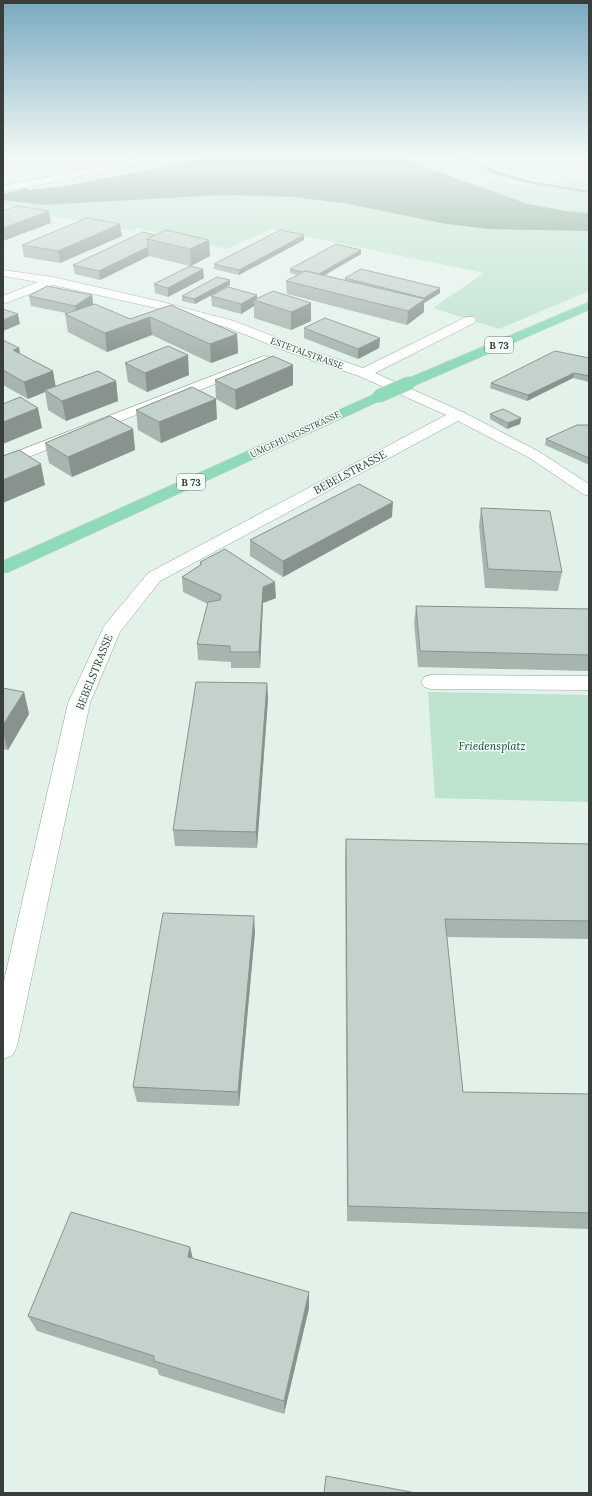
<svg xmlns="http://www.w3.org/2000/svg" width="592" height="1496" font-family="Lora,serif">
	<rect width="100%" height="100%" fill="#e3f2e9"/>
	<g fill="#bde2ce">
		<path d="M575 180 589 182V213L566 211 528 204 473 184 495 182 528 186Z"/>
		<path d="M223 195 293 197 343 203 446 224 488 229 589 231V291L499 329 433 308 484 273 271 229 227 249 155 232 137 228 132 231 3 206V200L43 205Z"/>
		<path d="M428 692 589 695V802L435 798Z"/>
	</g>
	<path fill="#709983" d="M218 156H395L528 204 566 211 589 213V231L488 229 446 224 343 203 293 197 223 195 43 205 3 200V194L26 188 29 190 65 186Z"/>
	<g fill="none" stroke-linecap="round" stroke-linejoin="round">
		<path fill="#709983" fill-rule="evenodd" d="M455 156H460L502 173 529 181 589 191V193L529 183 498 175Z"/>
		<defs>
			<g id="minor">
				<path d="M154 156H169L165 159 3 192V186Z"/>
				<path d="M3 270 53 277 158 301 234 321 298 346 363 368 466 317H474L476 320 474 323 375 373 463 412 538 451 589 484V496L583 494 528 457 458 421 160 581 120 632 90 703 17 1046 13 1055 3 1059V985L68 703 104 626 148 573 446 415 359 376 288 352 226 327 156 308 53 285 3 304V296L38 282 3 276Z"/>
				<path d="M264 356 269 357 271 360 269 363 3 467V457Z"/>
				<path d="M431 675 589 676V690L431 689 424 687 421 682 424 677Z"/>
			</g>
			<g id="major">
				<path d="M589 302V310L414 386 409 387 404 386 402 383 404 380Z"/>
				<path d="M379 392 384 393 386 396 384 399 9 572 3 573V561Z"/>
			</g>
		</defs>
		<use href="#minor" stroke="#95a39b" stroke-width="1"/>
		<use href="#major" stroke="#cfd1d0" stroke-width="1"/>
		<use href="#minor" fill="#fff" fill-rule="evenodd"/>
		<use href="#major" fill="#8edab9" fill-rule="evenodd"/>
		<defs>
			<path id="major-bridge" d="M379 396 409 383"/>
		</defs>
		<use href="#major-bridge" stroke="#cfd1d0" stroke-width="14" stroke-linecap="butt"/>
		<use href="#major-bridge" stroke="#8edab9" stroke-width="13"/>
	</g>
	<g fill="#a8b5ae">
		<path d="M493 156H518L500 158Z"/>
		<path d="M143 232 210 256 191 266 204 278 168 297 155 293 154 284 190 266 149 256 100 280 75 274 73 265Z"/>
		<path d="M122 236 60 263 24 257 22 245Z"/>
		<path d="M304 240 239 275 214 269V264Z"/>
		<path d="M361 250V254L325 275 345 280V278L440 293 424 303V312L407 325 287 294 286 281 297 275 290 273V269Z"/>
		<path d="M230 285 195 304 182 301V296Z"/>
		<path d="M92 295 93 304 130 319 171 305 237 334 238 353 211 363 152 335 107 352 68 332 65 314 66 313 31 306 29 296Z"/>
		<path d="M211 296 257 298 311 303V321L291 330 254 318V306L241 314 212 306Z"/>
		<path d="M304 328 380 338 379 348 358 359 304 338Z"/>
		<path d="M3 340 19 348 20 354 53 371 55 386 116 381 118 401 66 421 48 410 45 392 28 399 3 385Z"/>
		<path d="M589 358V382L573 378 527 401 490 388 491 383Z"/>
		<path d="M125 363 189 375 147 392 128 382Z"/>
		<path d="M215 380 293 385 236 410 216 399Z"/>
		<path d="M136 410 217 419 161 443 138 430Z"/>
		<path d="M490 414 521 418 520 424 507 429 490 419Z"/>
		<path d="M589 425V465L545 445 546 439Z"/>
		<path d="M133 429 135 450 72 477 49 463 45 443Z"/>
		<path d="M481 508 562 572 558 591 485 588 479 526Z"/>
		<path d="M392 517 283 577 250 556V540Z"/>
		<path d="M200 562 276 598 263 603 260 668H231V662L198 660 197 644 208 604 183 592 182 577 200 565Z"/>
		<path d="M416 606 589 609V671L418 667 414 622Z"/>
		<path d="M267 683 268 699 257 848 175 846 173 830Z"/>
		<path d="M3 688 24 692 29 714 8 750 3 749Z"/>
		<path d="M346 839 589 844V939L447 937 463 1092 589 1094V1229L347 1221 345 858Z"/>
		<path d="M255 932 239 1106 137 1102 133 1087Z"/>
		<path d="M190 1247 192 1258 309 1292V1308L284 1414 159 1375 157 1369 37 1331 28 1316Z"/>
	</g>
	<g fill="#88938d">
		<path d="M500 156H518L500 158Z"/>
		<path d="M49 211 51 223 3 241V228Z"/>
		<path d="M120 224 122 236 60 263 58 251Z"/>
		<path d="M304 235V240L239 275V270Z"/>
		<path d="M209 240 210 256 191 266 190 249Z"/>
		<path d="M148 247 149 256 100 280 99 271Z"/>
		<path d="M361 250V254L316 280V275Z"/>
		<path d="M203 269 204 278 168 297V288Z"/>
		<path d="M230 280V285L195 304 194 299Z"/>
		<path d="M440 288V293L424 303V312L407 325 408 311 424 300V298Z"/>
		<path d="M92 295 93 305 76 315 75 306Z"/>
		<path d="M257 295V301L254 300V306L241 314V304Z"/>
		<path d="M311 303V321L291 330V312Z"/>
		<path d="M18 314 20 324 3 331V320Z"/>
		<path d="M150 317 152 335 107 352 105 333Z"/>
		<path d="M237 334 238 353 211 363 210 344Z"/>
		<path d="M380 338 379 348 358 359V349Z"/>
		<path d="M19 348 22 364 13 350Z"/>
		<path d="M188 355 189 375 147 392 145 373Z"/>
		<path d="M293 365V385L236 410 235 390Z"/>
		<path d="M53 371 56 388 45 390V392L28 399 24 382Z"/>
		<path d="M574 373 573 378 527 401 528 395Z"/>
		<path d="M116 381 118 401 66 421 62 401Z"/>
		<path d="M216 399 217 419 161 443 159 422Z"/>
		<path d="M38 408 42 428 3 444V422Z"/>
		<path d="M521 418 520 424 507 429 508 423Z"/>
		<path d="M133 429 135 450 72 477 68 457Z"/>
		<path d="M41 464 45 485 3 503V480Z"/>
		<path d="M393 502 392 517 283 577V561Z"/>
		<path d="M275 582 276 598 263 603 260 668 259 652 263 587Z"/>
		<path d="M267 683 268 699 257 848 256 832Z"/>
		<path d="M24 692 29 714 8 750 3 732V725Z"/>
		<path d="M254 916 255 932 239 1106 238 1092Z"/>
		<path d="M190 1247 194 1263 188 1257Z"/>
		<path d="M309 1292V1308L284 1414V1401Z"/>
	</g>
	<g fill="#c3d2ca" stroke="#88938d">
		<path d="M17 206 49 211 3 228V211Z"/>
		<path d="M87 218 120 224 58 251 22 245Z"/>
		<path d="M166 230 209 240 190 249 147 239Z"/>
		<path d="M280 230 304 235 239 270 214 264Z"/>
		<path d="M143 232 155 235 147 239 148 247 99 271 73 265Z"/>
		<path d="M336 244 361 250 319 274 305 271 303 272 290 269Z"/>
		<path d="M190 266 203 269 168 288 154 284Z"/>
		<path d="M361 269 440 288 424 298 345 278Z"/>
		<path d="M305 271 425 299 408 311 286 281Z"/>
		<path d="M217 277 230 280 194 299 182 296Z"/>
		<path d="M47 286 92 295 75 306 29 296Z"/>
		<path d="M228 287 257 295 241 304 211 296Z"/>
		<path d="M273 291 311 303 291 312 254 300Z"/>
		<path d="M95 304 130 319 171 305 237 334 210 344 150 317 105 333 65 314Z"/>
		<path d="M3 309 18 314 3 320Z"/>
		<path d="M325 318 380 338 358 349 304 328Z"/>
		<path d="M3 340 19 348 13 350 53 371 24 382 3 370Z"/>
		<path d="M168 346 188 355 145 373 125 363Z"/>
		<path d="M555 351 589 358V376L574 373 528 395 491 383Z"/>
		<path d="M273 356 293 365 235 390 215 380Z"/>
		<path d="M98 371 116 381 62 401 45 390Z"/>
		<path d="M192 387 216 399 159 422 136 410Z"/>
		<path d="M20 397 38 408 3 422V404Z"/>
		<path d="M503 409 521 418 508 423 490 414Z"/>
		<path d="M110 416 133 429 68 457 45 443Z"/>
		<path d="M577 425H589V458L546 439Z"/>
		<path d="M19 450 41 464 3 480V456Z"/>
		<path d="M359 484 393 502 283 561 250 540Z"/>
		<path d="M481 508 550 511 562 572 488 569Z"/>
		<path d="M225 549 275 582 263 587 259 652H230V646L197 644 208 602 220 600 221 595 182 577 202 564 200 562Z"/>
		<path d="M416 606 589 609V655L420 651Z"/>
		<path d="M196 682 267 683 256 832 173 830Z"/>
		<path d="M3 688 24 692 3 725Z"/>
		<path d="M346 839 589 844V921L445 919 463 1092 589 1094V1213L348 1206Z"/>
		<path d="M163 913 254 916 238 1092 133 1087Z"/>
		<path d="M71 1212 190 1247 188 1257 309 1292 284 1401 154 1361V1356L28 1316Z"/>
		<path d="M326 1476 416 1493H324Z"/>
	</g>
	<linearGradient id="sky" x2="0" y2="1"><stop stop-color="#78a9c0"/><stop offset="0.43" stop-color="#f2f9f5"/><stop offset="1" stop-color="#f2f9f5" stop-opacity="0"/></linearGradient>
	<rect width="592" height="365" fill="url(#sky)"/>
	<g text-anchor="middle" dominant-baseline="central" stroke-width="3" stroke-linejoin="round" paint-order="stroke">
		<g font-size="9" fill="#393e3b" stroke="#f2fef7">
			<text transform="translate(307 353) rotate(20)">ESTETALSTRASSE</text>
			<text transform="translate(295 434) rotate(-25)">UMGEHUNGSSTRASSE</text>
		</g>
		<g fill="#f2fef7" stroke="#707873" stroke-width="1">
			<rect x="485" y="337" width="28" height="16" rx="3"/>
			<rect x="177" y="474" width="28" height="16" rx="3"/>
		</g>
		<g font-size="10" font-weight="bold" fill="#393e3b">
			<text x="499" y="345">B 73</text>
			<text x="191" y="482">B 73</text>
		</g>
		<g font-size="11" fill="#393e3b" stroke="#f2fef7">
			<text transform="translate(350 472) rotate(-28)">BEBELSTRASSE</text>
			<text transform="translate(94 672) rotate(-68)">BEBELSTRASSE</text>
		</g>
		<g font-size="11" font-style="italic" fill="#0f462f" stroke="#f2fef7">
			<text x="492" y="746">Friedensplatz</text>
		</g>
	</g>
	<rect width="592" height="1496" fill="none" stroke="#393e3b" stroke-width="8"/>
</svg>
